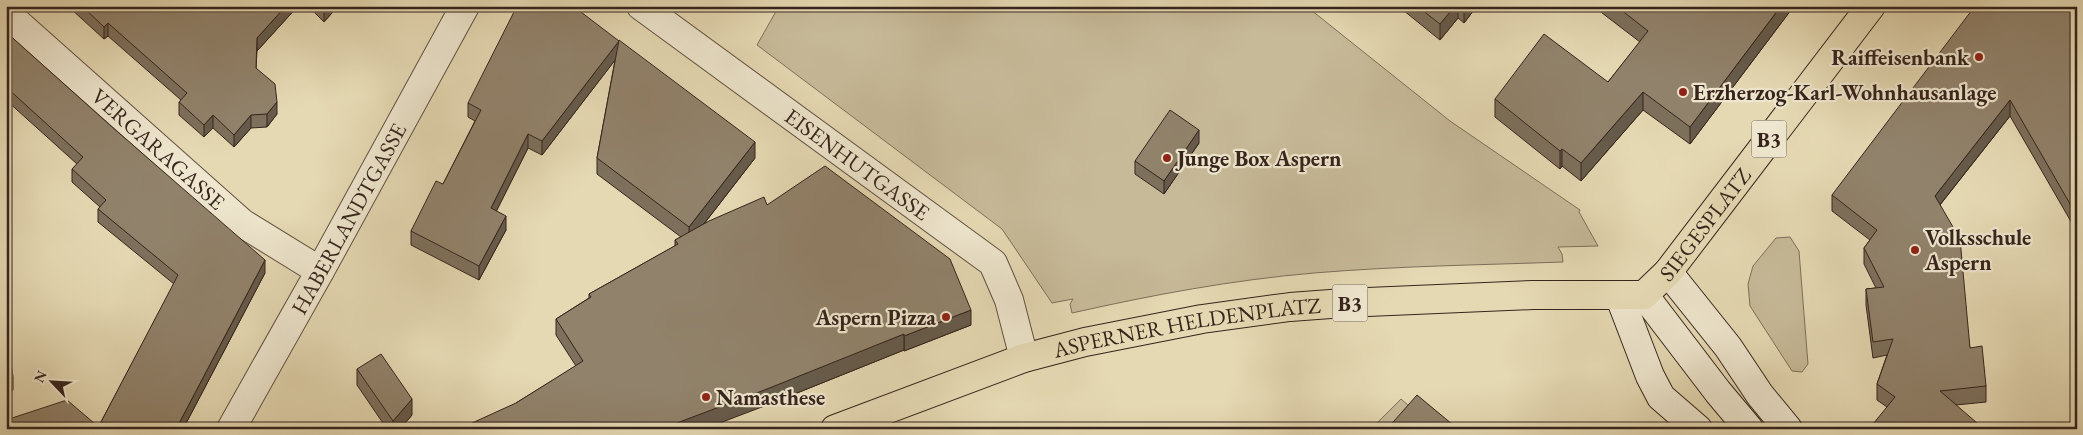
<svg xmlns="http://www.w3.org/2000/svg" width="2083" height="435" font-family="'EB Garamond',serif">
	<rect width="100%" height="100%" fill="#e5d9b3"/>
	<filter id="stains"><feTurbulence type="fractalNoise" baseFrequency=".004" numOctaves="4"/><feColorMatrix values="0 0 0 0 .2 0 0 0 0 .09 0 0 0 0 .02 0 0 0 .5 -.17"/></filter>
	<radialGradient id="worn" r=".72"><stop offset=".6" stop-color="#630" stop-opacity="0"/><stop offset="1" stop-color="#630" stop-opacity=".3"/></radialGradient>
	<g fill="#c7ba99" stroke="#7e6f5a">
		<path d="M779 6H1306L1450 121 1580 210 1579 212 1598 246 1558 247 1562 254 1563 262C1480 265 1397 266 1314 273 1232 280 1152 295 1072 313L1070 304 1073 299 1052 303 1002 229 757 45Z"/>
		<path d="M1790 237 1799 251 1808 364 1802 372 1792 371 1750 306 1748 284 1753 266 1776 238Z"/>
		<path d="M1401 399 1417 413 1403 429H1371Z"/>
	</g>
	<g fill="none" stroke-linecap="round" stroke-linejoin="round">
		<defs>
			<g id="street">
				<path id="s1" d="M641 6 993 263 1009 300 1024 358"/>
				<path id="s2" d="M6 13 242 223 320 271"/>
				<path id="s3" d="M231 429 320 271 465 6"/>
			</g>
			<g id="secondary">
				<path d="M1668 272 1728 347 1760 395 1788 429"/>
				<path d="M1619 295 1650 376 1661 397 1698 429"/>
				<path d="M1644 295 1718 392 1749 429"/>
			</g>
			<g id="primary">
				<path id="s4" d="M835 429 1024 358 1085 342 1202 319 1290 307 1344 303 1533 295H1644L1668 272 1871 6"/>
			</g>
		</defs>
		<use href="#street" stroke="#625142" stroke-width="30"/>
		<use href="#secondary" stroke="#36241c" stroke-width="30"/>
		<use href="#primary" stroke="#36241c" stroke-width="30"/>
		<use href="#street" stroke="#eee6ce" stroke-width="28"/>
		<use href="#secondary" stroke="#eee6ce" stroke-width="28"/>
		<use href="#primary" stroke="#e5d9b3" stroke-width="28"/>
	</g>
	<g fill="#7d705c" stroke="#36241c">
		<path d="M71 6H298L257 51 256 68 277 114 267 127 251 128 234 147 213 128 204 137 179 115V102L181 100 108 36 104 39 71 9Z"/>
		<path d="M308 6H338L324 22Z"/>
		<path d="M573 6 755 158 704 224 767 205 971 325 904 351V350L767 405 516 403 576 366 556 335V319L589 298V294L675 246V240L681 237 597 174V158L615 60 542 155 528 148 496 211 506 230 479 280 411 245V231L443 184 475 121 468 117V103Z"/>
		<path d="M1398 6H1477L1464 23 1458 18 1440 40Z"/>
		<path d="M1593 6H1794L1690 144 1643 110 1581 181 1562 166 1560 169 1495 117V99L1608 82 1640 42Z"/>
		<path d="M2077 6V232L2010 116 1940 205 1970 348 1986 386V402L1956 405 1887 407 1877 400V384L1887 355 1873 358 1866 305V289L1876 288 1864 264V248L1870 240 1832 211V195Z"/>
		<path d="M6 32 265 273 183 429H6H101V422L174 284 98 222V209L100 207 72 182V169L77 164 6 100Z"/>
		<path d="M1199 143 1164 194 1135 174V161Z"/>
		<path d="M357 369 412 415 400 429H387L357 385Z"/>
	</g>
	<g fill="#665b4b" stroke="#36241c">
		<path d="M286 6H298L257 51V38Z"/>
		<path d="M327 6H338L324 22V9Z"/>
		<path d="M1455 6H1458V18L1440 40V24Z"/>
		<path d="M1464 6H1477L1464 23Z"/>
		<path d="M1781 6H1794L1690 144V127Z"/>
		<path d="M108 23V36L104 39V27Z"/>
		<path d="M619 41V55L542 155V141Z"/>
		<path d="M2077 75V91L2072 80Z"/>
		<path d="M1643 92V110L1581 181V163Z"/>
		<path d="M2010 100V116L1935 211V196Z"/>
		<path d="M277 102V114L267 127V114Z"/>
		<path d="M213 115V128L204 137V125Z"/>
		<path d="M251 115V128L234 147V135Z"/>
		<path d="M1199 130V143L1164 194V181Z"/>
		<path d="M528 134V148L491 222V208Z"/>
		<path d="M755 142V158L689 243V227Z"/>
		<path d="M1562 149V166L1560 169V151Z"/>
		<path d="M10 215V228L6 232V219Z"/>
		<path d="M506 216V230L479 280V266Z"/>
		<path d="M265 260V273L183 429H176Z"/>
		<path d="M971 310V325L904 351V336Z"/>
		<path d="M904 334V350L767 405 704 429H661Z"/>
		<path d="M13 377V390L6 398V385Z"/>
		<path d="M412 399V415L400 429H393V421Z"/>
	</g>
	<g fill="#91826b" stroke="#36241c">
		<path d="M82 6H286L257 38 256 68 275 84 277 102 267 114 251 115 234 135 213 115 204 125 179 102 187 93 108 23 104 27Z"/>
		<path d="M321 6H327L324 9Z"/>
		<path d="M517 6H573L619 41 542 141 528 134 491 208 506 216 479 266 411 231 436 181 443 184 481 110 468 103Z"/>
		<path d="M1417 6H1455L1440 24Z"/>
		<path d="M1616 6H1781L1690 127 1643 92 1581 163 1562 149 1560 151 1495 99 1544 34 1608 82 1648 31Z"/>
		<path d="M1975 6H2077V75L2072 80 2077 88V216L2010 100 1935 196 1960 239 1970 348 1982 346 1986 386 1940 391 1984 429H1869L1895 397 1877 384 1893 339 1873 342 1866 289 1884 287 1864 248 1877 230 1832 195Z"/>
		<path d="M6 32 111 126 265 260 176 429H113L101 422 178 275 98 209 106 200 72 169 83 157 6 87Z"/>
		<path d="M619 40 755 142 689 227 597 158Z"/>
		<path d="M1170 110 1199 130 1164 181 1135 161Z"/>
		<path d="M825 166 950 259 971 310 904 336V334L767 389 661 429H459L516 403 583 361 556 319 591 297 589 294 678 244 675 240 709 221 764 197 767 205Z"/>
		<path d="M6 212 10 215 6 219Z"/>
		<path d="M6 346 9 348 13 377 6 385Z"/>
		<path d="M381 354 412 399 393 421 357 369Z"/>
		<path d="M1417 395 1458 429H1387Z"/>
		<path d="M67 400 101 429H6V420Z"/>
	</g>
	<g fill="#8f2418" stroke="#eee6ce" stroke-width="2">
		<circle cx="1979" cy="57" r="5"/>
		<circle cx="1683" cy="92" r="5"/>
		<circle cx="1167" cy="158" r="5"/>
		<circle cx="1915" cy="250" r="5"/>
		<circle cx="946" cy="317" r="5"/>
		<circle cx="706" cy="397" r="5"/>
	</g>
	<g text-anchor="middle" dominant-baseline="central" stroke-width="4.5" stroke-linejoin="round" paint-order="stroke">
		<g fill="#eee6ce" stroke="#6d5e51" stroke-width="1">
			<rect x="1751.5" y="120.5" width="35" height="37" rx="4"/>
			<rect x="1332.5" y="284.5" width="35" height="37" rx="4"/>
		</g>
		<g font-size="21" font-weight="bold" fill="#36241c">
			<text x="1769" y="139">B3</text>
			<text x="1350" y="303">B3</text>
		</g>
		<g font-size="22" font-weight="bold" fill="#36241c" stroke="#eee6ce" text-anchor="start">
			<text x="1969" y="57" text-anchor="end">Raiffeisenbank</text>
			<text x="1693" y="92">Erzherzog-Karl-Wohnhausanlage</text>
			<text x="1177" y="158">Junge Box Aspern</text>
			<text x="1925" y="237">Volksschule<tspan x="1925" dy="25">Aspern</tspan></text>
			<text x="936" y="317" text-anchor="end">Aspern Pizza</text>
			<text x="716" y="397">Namasthese</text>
		</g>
		<g font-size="22" fill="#36241c" stroke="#eee6ce">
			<text stroke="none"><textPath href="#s2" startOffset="204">VERGARAGASSE</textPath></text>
			<text stroke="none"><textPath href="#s1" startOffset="268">EISENHUTGASSE</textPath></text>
			<text stroke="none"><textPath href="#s3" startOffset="241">HABERLANDTGASSE</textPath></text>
			<text stroke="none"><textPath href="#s4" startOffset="921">SIEGESPLATZ</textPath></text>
			<text stroke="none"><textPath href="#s4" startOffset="368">ASPERNER HELDENPLATZ</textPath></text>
		</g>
	</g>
	<rect width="2083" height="435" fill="none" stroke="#e5d9b3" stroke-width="25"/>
	<rect x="8" y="8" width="2068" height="420" fill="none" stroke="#36241c" stroke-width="2.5"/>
	<rect x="12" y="12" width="2058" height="410" fill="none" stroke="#36241c"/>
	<g transform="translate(52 382) rotate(295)" stroke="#eee6ce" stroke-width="4" paint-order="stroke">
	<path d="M0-4L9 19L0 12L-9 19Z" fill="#36241c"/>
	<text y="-8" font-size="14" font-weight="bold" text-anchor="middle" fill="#36241c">N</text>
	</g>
	<rect width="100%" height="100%" filter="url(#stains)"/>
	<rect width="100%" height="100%" fill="url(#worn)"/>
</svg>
